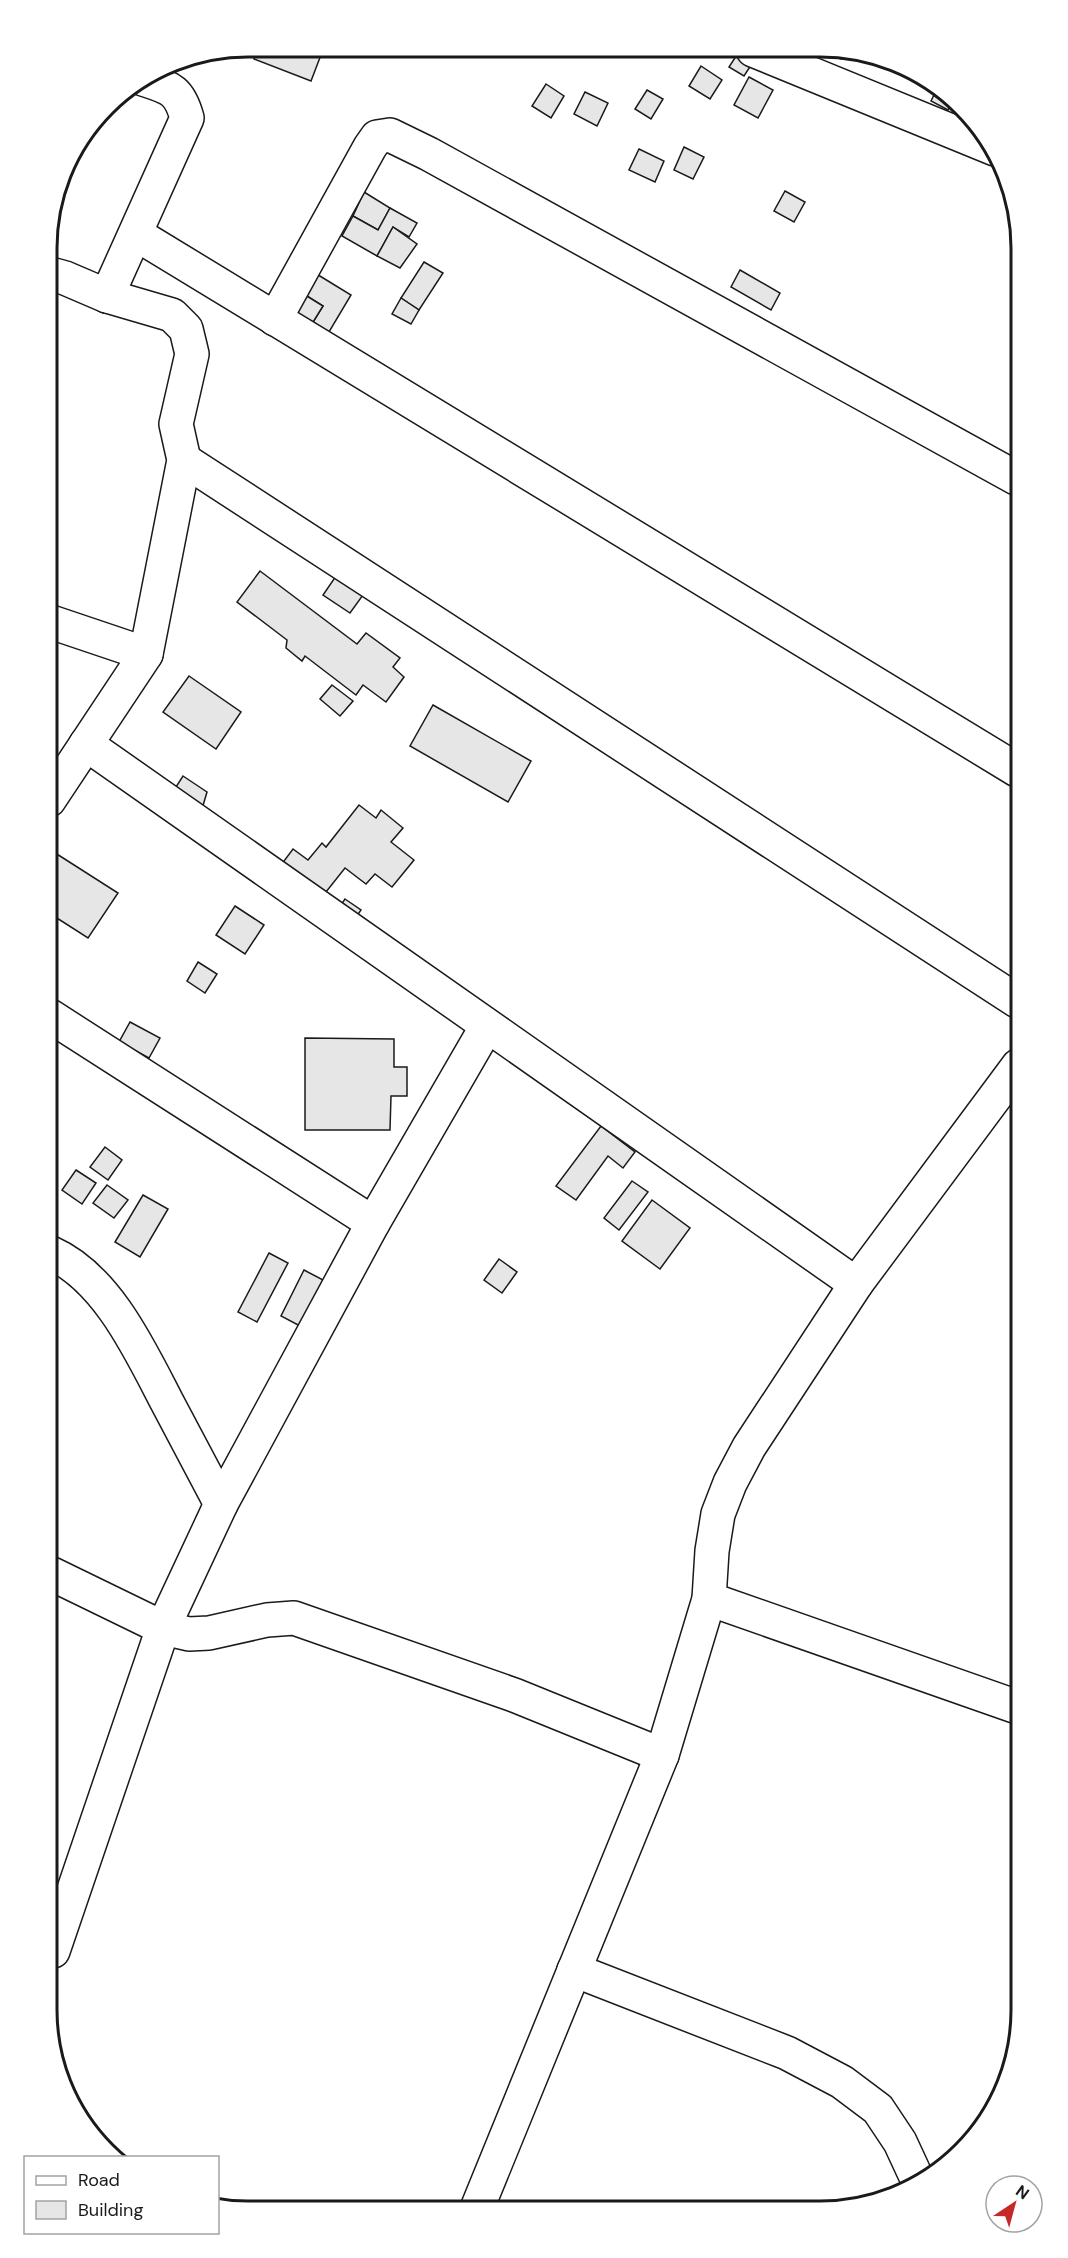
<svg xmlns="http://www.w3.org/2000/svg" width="1068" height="2258" font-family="'DM Sans',sans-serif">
	<rect width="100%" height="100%" fill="#fff"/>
	<g fill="#e6e6e6" stroke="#1a1a1a" stroke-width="1.5">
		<path d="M258 47H324L311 81 254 59Z"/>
		<path d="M740 50 755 59 744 76 729 67Z"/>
		<path d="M823 50H846L841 59Z"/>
		<path d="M701 66 722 80 710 99 689 86Z"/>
		<path d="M749 77 773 90 758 118 734 105Z"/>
		<path d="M546 84 564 96 551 118 532 106Z"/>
		<path d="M937 89 954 98 948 110 931 101Z"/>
		<path d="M647 90 663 99 651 119 635 109Z"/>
		<path d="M585 92 608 103 597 126 574 114Z"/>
		<path d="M684 147 704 157 693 179 674 170Z"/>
		<path d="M639 149 664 161 655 182 629 170Z"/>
		<path d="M785 191 805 202 794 222 774 211Z"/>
		<path d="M364 192 390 208 378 230 353 216Z"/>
		<path d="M390 208 417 223 409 237 393 227 377 256 342 236 353 216 378 230Z"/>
		<path d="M393 227 417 244 400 268 377 256Z"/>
		<path d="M424 262 443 273 419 310 401 298Z"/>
		<path d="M740 270 780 293 771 310 731 287Z"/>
		<path d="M315 273 351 295 326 337 310 327 323 306 302 293Z"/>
		<path d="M302 293 323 306 310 327 290 315Z"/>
		<path d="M401 298 419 310 411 324 392 314Z"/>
		<path d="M260 571 357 644 366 633 400 658 393 667 404 677 386 702 363 685 356 695 305 656 302 661 286 648 287 640 237 602Z"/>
		<path d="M336 576 363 595 350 613 323 595Z"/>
		<path d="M189 676 241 712 216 749 163 712Z"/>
		<path d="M332 685 353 701 340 716 320 699Z"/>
		<path d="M433 705 531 761 508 802 410 746Z"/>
		<path d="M183 776 207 792 202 809 174 790Z"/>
		<path d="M359 805 376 818 381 810 403 828 391 842 414 860 392 887 375 874 366 884 345 868 322 897 281 865 293 849 308 860 322 843 326 847Z"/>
		<path d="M49 849 118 893 88 938 49 913Z"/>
		<path d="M345 899 361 910 350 926 334 915Z"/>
		<path d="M235 906 264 925 245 954 216 935Z"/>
		<path d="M198 962 217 974 205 993 187 981Z"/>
		<path d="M130 1022 160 1038 149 1058 119 1042Z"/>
		<path d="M305 1038 394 1039V1067H407V1096H391L390 1130H305Z"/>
		<path d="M601 1126 635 1152 623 1168 608 1156 576 1200 556 1186Z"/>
		<path d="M105 1147 122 1160 108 1180 90 1167Z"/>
		<path d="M76 1170 96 1183 82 1204 62 1190Z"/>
		<path d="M632 1181 648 1192 619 1230 604 1218Z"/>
		<path d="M107 1185 128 1200 114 1218 93 1203Z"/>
		<path d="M143 1195 168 1209 140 1257 115 1242Z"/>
		<path d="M652 1200 690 1228 660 1269 622 1241Z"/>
		<path d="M269 1253 288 1263 257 1322 238 1312Z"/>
		<path d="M499 1259 517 1272 502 1293 484 1280Z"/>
		<path d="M304 1270 327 1282 300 1326 281 1316Z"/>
	</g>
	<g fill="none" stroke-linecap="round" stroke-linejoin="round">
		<defs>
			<g id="street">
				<path d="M753 50 995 149"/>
				<path d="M136 234 1017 770"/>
				<path d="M47 273 65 278 107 296 172 315 186 329 192 354 176 424 184 460 146 654 49 800"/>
				<path d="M107 296 187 118C179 89 170 88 143 79"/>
				<path d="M275 319 370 147 377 137 390 135 429 154 1016 478"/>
				<path d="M184 460 1017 1001"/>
				<path d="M48 621 146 654"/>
				<path d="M86 744 856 1284"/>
				<path d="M50 1016 373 1223 221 1504 163 1628 53 1951"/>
				<path d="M373 1223 487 1026"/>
				<path d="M51 1253C107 1278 140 1350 167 1402 185 1436 203 1470 221 1504"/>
				<path d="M52 1574 163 1628 189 1634 209 1633 267 1620 294 1618 514 1695 662 1755"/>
				<path d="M709 1599 1020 1708"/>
				<path d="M574 1970 787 2053 842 2082 878 2109 900 2142 919 2183"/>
				<path d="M478 2206 662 1755 709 1599 712 1551 718 1514 730 1483 749 1447 856 1284 1018 1066"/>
			</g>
		</defs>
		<use href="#street" stroke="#1a1a1a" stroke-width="36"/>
		<use href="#street" stroke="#fff" stroke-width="33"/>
	</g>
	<path d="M0 0H1068V2258H0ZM248 57H820A191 191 0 0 1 1011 248V2010A191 191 0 0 1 820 2201H248A191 191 0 0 1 57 2010V248A191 191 0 0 1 248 57Z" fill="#fff" fill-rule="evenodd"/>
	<path fill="none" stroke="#1a1a1a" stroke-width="3" d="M248 57H820A191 191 0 0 1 1011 248V2010A191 191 0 0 1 820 2201H248A191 191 0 0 1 57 2010V248A191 191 0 0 1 248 57Z"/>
	<rect x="24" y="2156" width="195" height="78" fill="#ffffff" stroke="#a3a3a3" stroke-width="1.5"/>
	<rect x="36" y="2176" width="30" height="9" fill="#ffffff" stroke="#a3a3a3" stroke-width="1.5"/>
	<text x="78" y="2186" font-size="18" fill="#1a1a1a">Road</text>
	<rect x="36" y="2201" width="30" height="18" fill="#e6e6e6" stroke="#a3a3a3" stroke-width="1.5"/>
	<text x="78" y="2216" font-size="18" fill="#1a1a1a">Building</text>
	<g transform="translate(1014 2204) rotate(36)"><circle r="28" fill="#ffffff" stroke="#a3a3a3" stroke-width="1.5"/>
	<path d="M0-4.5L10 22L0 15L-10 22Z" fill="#c62828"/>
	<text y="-9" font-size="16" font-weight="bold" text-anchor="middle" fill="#1a1a1a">N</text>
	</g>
</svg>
